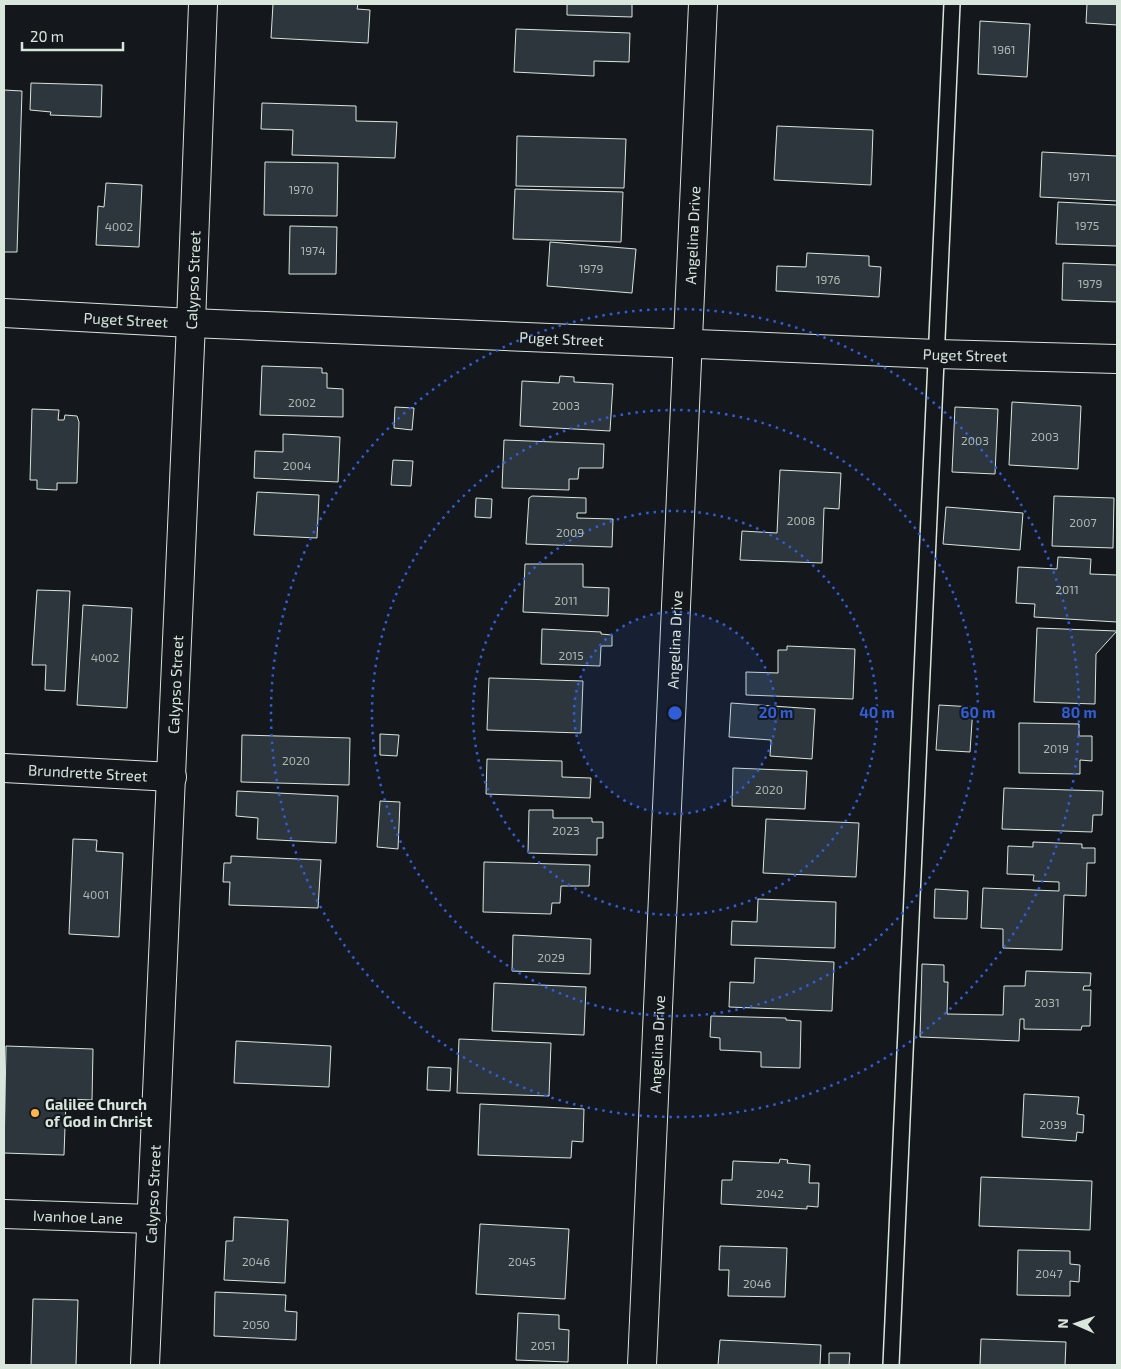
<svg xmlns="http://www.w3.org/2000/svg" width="1121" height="1369" font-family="'Exo 2',sans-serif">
	<rect width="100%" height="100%" fill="#14181c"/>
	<g fill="#2c363c" stroke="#d8e6dc">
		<path d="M273 4H358L357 9 370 10 368 43 271 38Z"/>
		<path d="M567 4H632V17L567 15Z"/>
		<path d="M1087 4H1117V25L1086 23Z"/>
		<path d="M980 21 1030 24 1027 77 978 74Z"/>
		<path d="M516 29 630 33 629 62 594 61V76L514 72Z"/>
		<path d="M31 83 102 85 101 117 50 115 51 112 30 110Z"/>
		<path d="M4 90 22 91 17 252H4Z"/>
		<path d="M262 103 356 106V121L397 122 395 158 292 155 293 130 261 129Z"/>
		<path d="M777 126 873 130 871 185 774 180Z"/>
		<path d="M517 136 626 139 624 188 516 186Z"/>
		<path d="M1042 152 1117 156V201L1040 197Z"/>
		<path d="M265 162 338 163 337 216 264 215Z"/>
		<path d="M106 183 142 185 139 247 96 245 98 206 104 207Z"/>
		<path d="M515 189 623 192 621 242 513 239Z"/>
		<path d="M1058 202 1117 205V246L1056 244Z"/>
		<path d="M290 226 337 227 336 274H289Z"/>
		<path d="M550 242 636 249 632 293 547 286Z"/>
		<path d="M807 253 869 256V266L881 267 879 297 776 291 777 266 806 267Z"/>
		<path d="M1063 263 1117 265V302L1062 300Z"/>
		<path d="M262 366 322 368V373H327V388L343 389V417L260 415Z"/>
		<path d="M560 376 574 377V382L613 384 610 431 520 426 522 381 559 383Z"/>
		<path d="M1012 402 1081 406 1078 469 1009 465Z"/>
		<path d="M395 407 414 408 412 430 394 428Z"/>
		<path d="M955 407 998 409 995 474 952 472Z"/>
		<path d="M32 409 59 410 58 420H64L65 415 77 416 79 422 77 483H57V490L37 489V480H30Z"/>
		<path d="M283 434 340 437 338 482 254 478 255 451 283 452Z"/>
		<path d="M504 440 604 444 603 468H579L578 479H569V490L502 488Z"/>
		<path d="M393 460 413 461 411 486 391 485Z"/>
		<path d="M780 470 841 473 839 509 824 508 822 563 740 560 742 531 777 533Z"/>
		<path d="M257 492 319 495 317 538 254 535Z"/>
		<path d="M532 496 586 498V513H577V518L613 519 612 547 526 544 529 498Z"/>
		<path d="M1054 496 1114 498 1113 548 1052 546Z"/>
		<path d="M476 498 492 499 491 518 475 517Z"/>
		<path d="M946 507 1023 513 1020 550 943 544Z"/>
		<path d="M1058 557 1091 559 1090 574 1117 575V622L1034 617 1035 604 1016 603 1018 567 1057 569Z"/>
		<path d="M525 564H583V587L609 588 608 616 523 612Z"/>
		<path d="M37 590 70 591 65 691 45 690 46 665H32Z"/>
		<path d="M83 605 132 608 127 708 77 705Z"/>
		<path d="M1037 628 1117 631 1096 654 1095 704 1034 702Z"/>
		<path d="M542 629 601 632V634L612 635V646H601L600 666 541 664Z"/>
		<path d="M787 646 855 649 853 699 746 695V672L778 673V650H787Z"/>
		<path d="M489 678 583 681 581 733 487 730Z"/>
		<path d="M731 703 815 709 812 759 770 756 771 740 729 737Z"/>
		<path d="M939 705 973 707 970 752 936 750Z"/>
		<path d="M1019 723 1079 724V736H1092V761L1080 760V774L1019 773Z"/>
		<path d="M380 734 399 735 397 756 380 755Z"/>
		<path d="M242 735 350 738 349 785 241 782Z"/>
		<path d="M487 759 562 761V777L591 778 590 798 486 794Z"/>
		<path d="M733 768 807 771 805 809 732 806Z"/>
		<path d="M1004 788 1103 791 1102 815H1093L1092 832 1002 829Z"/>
		<path d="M237 791 338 796 336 843 257 839 258 818 236 816Z"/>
		<path d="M380 801 400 802 398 849 377 847Z"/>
		<path d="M529 810H553V818H592V822H603V838H597V855L528 853Z"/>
		<path d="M766 819 859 823 856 877 763 873Z"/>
		<path d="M73 839 97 840 96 851 123 853 119 937 69 934Z"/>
		<path d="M1033 842 1082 844V848H1095V863H1087L1086 896 1064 895 1062 950 1003 948V929L981 928 983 888 1059 891V882L1033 881 1034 875 1007 874 1008 846 1033 847Z"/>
		<path d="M231 856 321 860 318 908 229 905 230 882H223L224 863H231Z"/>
		<path d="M484 862 590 865 589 886H561L560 903H552L551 914 483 912Z"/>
		<path d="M935 889 968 891 967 919 934 918Z"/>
		<path d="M758 899 836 902 835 948 731 945 732 921 757 922Z"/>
		<path d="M513 935 591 939 590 974 512 971Z"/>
		<path d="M755 958 834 962 832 1011 729 1007 730 982 754 983Z"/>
		<path d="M922 964 944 965V982H948L947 1014 1003 1015 1004 986H1025L1026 971 1091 973 1090 986H1084L1083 990H1091L1090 1026H1082L1081 1030 1024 1029V1019H1020L1019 1041 920 1037Z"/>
		<path d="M494 983 586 987 584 1035 492 1031Z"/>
		<path d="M711 1016 786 1018V1020L801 1021 800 1068 761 1067V1052L720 1050V1038L710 1037Z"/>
		<path d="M459 1039 551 1043 549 1096 457 1093Z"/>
		<path d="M236 1041 331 1046 329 1087 234 1083Z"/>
		<path d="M6 1046 93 1049 92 1100 66 1099 64 1155 4 1153Z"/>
		<path d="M428 1067 451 1068 450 1091 427 1090Z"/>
		<path d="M1024 1094 1079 1097 1077 1114 1084 1115 1083 1133 1077 1132 1076 1141 1022 1137Z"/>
		<path d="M480 1104 584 1109 583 1142 572 1141 571 1158 478 1155Z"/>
		<path d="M780 1159 788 1160 787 1163 810 1165 809 1183H819L818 1207 807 1206V1209L721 1204 722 1180H732L733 1161 779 1163Z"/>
		<path d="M981 1177 1092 1181 1090 1230 979 1226Z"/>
		<path d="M234 1217 288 1220 285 1283 224 1280 226 1241H233Z"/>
		<path d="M480 1224 569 1229 565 1299 476 1294Z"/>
		<path d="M720 1246 787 1248 785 1297 728 1296 729 1270H719Z"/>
		<path d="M1018 1250 1070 1251V1264L1080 1265 1079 1282 1070 1281V1296L1017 1295Z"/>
		<path d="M215 1292 286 1295 285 1311 297 1312 296 1340 214 1336Z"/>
		<path d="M33 1299 78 1300 76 1365H31Z"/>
		<path d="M518 1313 559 1315V1329L569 1330 568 1362 516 1360Z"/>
		<path d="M981 1339 1066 1342 1065 1365H980Z"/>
		<path d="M720 1340 821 1345 820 1365H718Z"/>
		<path d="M829 1353H850L849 1365H829Z"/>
	</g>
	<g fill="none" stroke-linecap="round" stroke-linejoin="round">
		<defs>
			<path id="lane" d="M891 1365 952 4"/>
			<g id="street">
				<path id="s1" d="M4 313 191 323 937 354 1117 359"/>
				<path id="s2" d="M4 768 172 777"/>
				<path id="s3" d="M4 1214 152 1219"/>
				<path id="s4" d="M145 1365 191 323 203 4"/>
				<path id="s5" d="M642 1365C664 911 681 458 703 4"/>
			</g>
		</defs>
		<use href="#lane" stroke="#d8e6dc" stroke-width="18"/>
		<use href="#street" stroke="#d8e6dc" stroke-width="30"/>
		<use href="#lane" stroke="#14181c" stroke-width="15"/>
		<use href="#street" stroke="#14181c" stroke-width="28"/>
	</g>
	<circle cx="675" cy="713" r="101" fill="#305dd8" fill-opacity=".12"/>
	<g fill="none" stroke="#305dd8" stroke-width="2.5" stroke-dasharray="2.5 5">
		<circle cx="675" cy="713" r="101"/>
		<circle cx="675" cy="713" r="202"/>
		<circle cx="675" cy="713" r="303"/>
		<circle cx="675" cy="713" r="404"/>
	</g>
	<circle fill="#ffb74d" stroke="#14181c" stroke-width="2" cx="35" cy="1113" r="5"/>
	<g text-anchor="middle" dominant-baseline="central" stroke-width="4" stroke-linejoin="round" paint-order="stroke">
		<g font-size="12" fill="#adbab4">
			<text x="1004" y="49">1961</text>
			<text x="1079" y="176">1971</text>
			<text x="301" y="189">1970</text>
			<text x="1087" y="225">1975</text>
			<text x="119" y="226">4002</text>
			<text x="313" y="250">1974</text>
			<text x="591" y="268">1979</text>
			<text x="828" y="279">1976</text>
			<text x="1090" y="283">1979</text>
			<text x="302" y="402">2002</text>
			<text x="566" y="405">2003</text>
			<text x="1045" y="436">2003</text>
			<text x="975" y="440">2003</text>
			<text x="297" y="465">2004</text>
			<text x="801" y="520">2008</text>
			<text x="1083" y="522">2007</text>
			<text x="570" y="532">2009</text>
			<text x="1067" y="589">2011</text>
			<text x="566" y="600">2011</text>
			<text x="571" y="655">2015</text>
			<text x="105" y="657">4002</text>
			<text x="1056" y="748">2019</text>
			<text x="296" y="760">2020</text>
			<text x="769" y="789">2020</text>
			<text x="566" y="830">2023</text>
			<text x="96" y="894">4001</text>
			<text x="551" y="957">2029</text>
			<text x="1047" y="1002">2031</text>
			<text x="1053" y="1124">2039</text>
			<text x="770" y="1193">2042</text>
			<text x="256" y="1261">2046</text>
			<text x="522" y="1261">2045</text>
			<text x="1049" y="1273">2047</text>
			<text x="757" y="1283">2046</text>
			<text x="256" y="1324">2050</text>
			<text x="543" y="1345">2051</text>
		</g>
		<g font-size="15" fill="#d8e6dc" stroke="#14181c">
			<text stroke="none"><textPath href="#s5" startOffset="1131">Angelina Drive</textPath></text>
			<text stroke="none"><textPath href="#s4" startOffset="1086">Calypso Street</textPath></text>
			<text stroke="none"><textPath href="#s1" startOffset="122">Puget Street</textPath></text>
			<text stroke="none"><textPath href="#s1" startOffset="558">Puget Street</textPath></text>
			<text stroke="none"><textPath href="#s1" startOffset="962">Puget Street</textPath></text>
			<text stroke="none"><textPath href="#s5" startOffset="726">Angelina Drive</textPath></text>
			<text stroke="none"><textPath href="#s4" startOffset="681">Calypso Street</textPath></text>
			<text stroke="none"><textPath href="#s2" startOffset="84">Brundrette Street</textPath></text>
			<text stroke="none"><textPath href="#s5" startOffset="321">Angelina Drive</textPath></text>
			<text stroke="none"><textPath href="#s4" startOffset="171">Calypso Street</textPath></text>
			<text stroke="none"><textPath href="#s3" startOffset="74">Ivanhoe Lane</textPath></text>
		</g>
		<g font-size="15" font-weight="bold" fill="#d8e6dc" stroke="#14181c" text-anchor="start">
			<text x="45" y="1104">Galilee Church<tspan x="45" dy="17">of God in Christ</tspan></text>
		</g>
	</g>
	<circle cx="675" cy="713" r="8" fill="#305dd8" stroke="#14181c" stroke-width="2.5"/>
	<g font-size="15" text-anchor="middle" font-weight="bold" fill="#305dd8" stroke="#14181c" stroke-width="4" stroke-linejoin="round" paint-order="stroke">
		<text x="776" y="718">20 m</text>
		<text x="877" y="718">40 m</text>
		<text x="978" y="718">60 m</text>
		<text x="1079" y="718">80 m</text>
	</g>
	<rect width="1121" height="1369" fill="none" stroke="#d8e6dc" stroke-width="10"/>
	<g transform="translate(1076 1324) rotate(272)" stroke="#14181c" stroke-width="4" paint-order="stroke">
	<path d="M0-4L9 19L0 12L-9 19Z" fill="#d8e6dc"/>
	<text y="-8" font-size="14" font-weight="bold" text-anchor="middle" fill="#d8e6dc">N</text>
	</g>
	<path d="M22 42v8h101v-8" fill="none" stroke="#d8e6dc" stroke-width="2.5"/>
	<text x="30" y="42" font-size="15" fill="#d8e6dc" stroke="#14181c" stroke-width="4" paint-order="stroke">20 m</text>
</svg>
